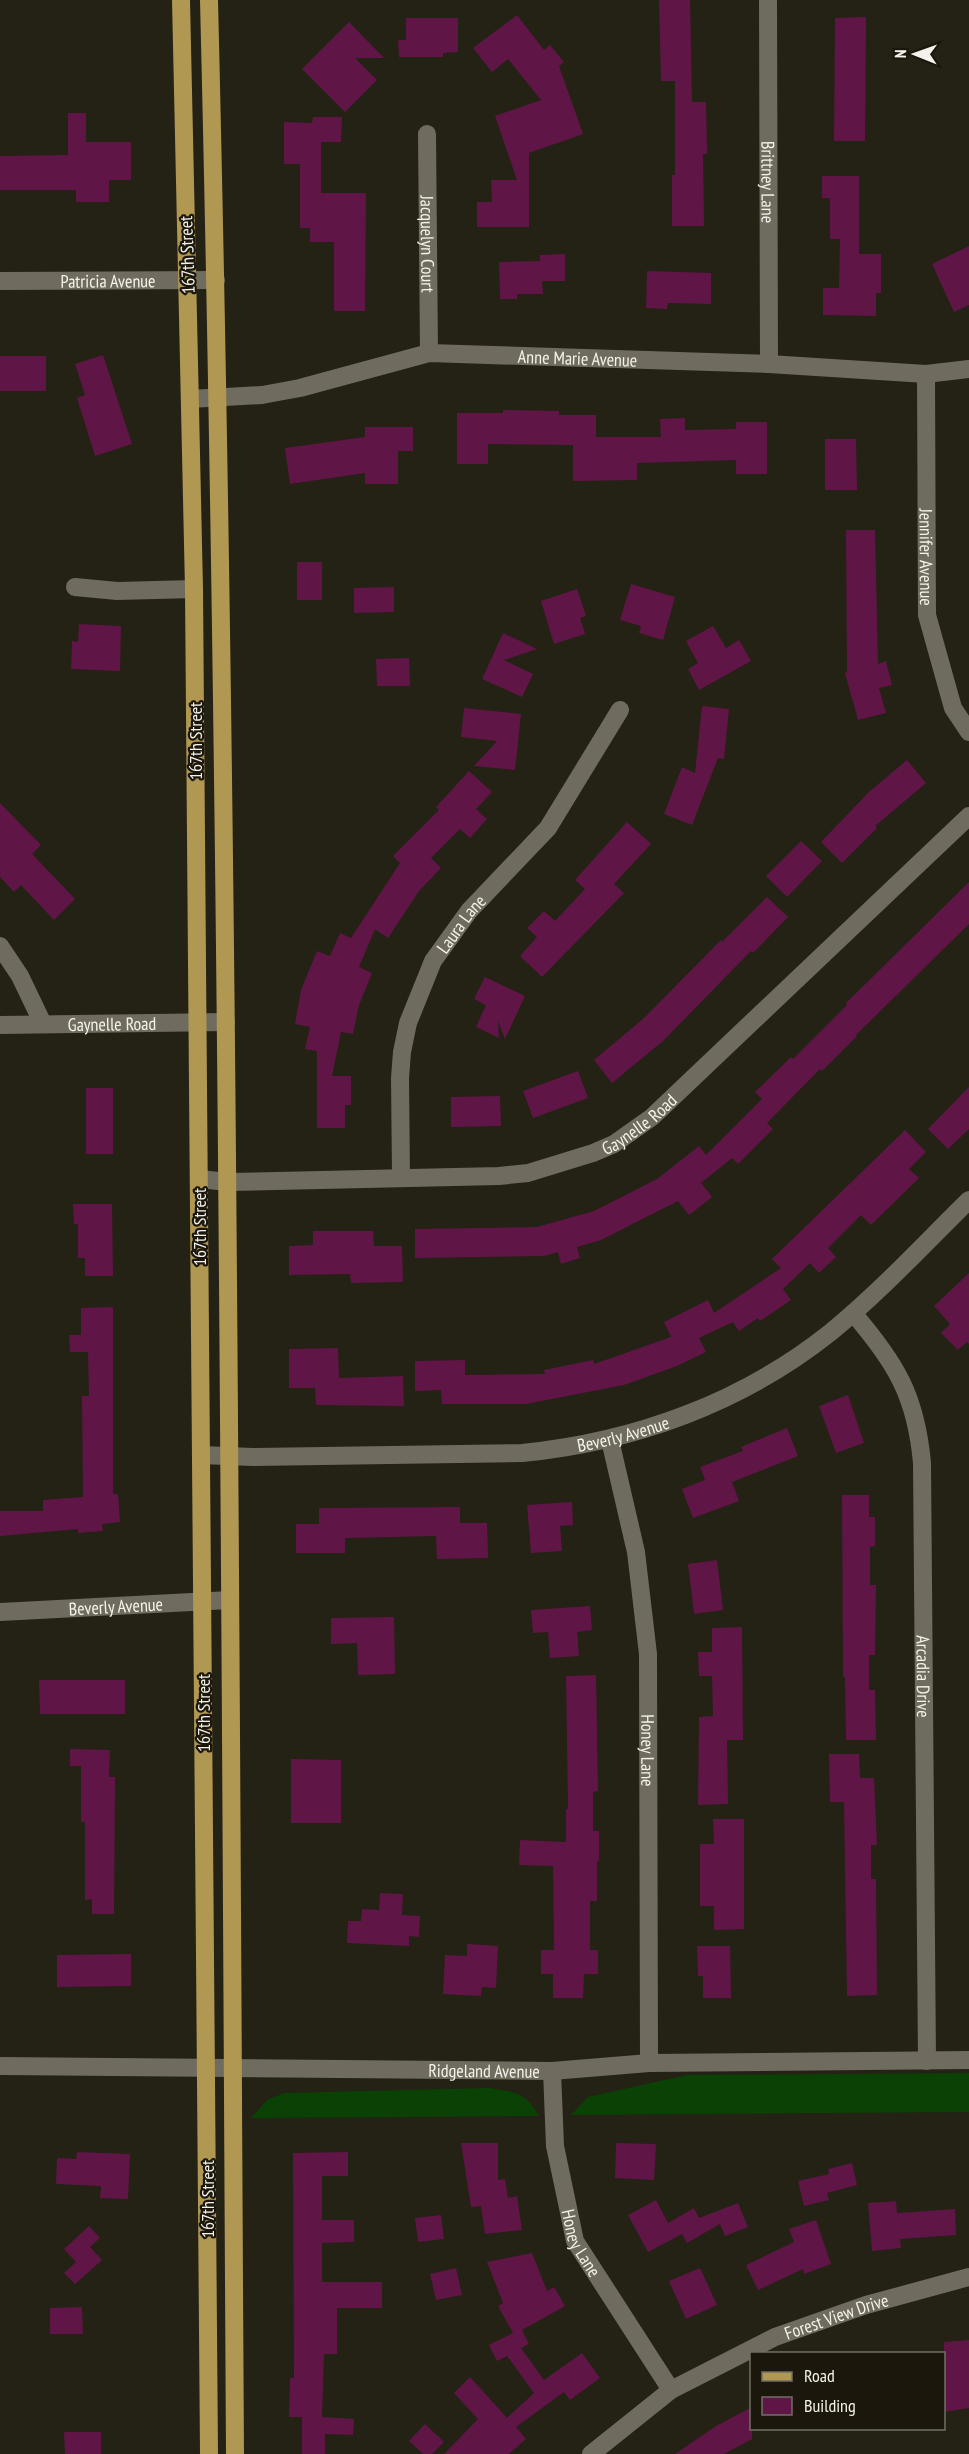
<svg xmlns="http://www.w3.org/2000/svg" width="969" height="2454" font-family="'PT Sans Narrow',sans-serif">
	<rect width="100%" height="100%" fill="#242115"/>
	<g fill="#094204">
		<path d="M969 2073V2112L571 2115 588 2097 687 2075Z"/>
		<path d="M489 2088C514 2092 526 2092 539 2116L251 2118 267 2100 284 2093Z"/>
	</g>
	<g fill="#5f1646">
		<path d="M659 0H690L692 102H706L707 154H703L704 226H672V175H675V81H661Z"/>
		<path d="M517 15 544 50 550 45 564 62 559 66 583 134 529 153V227H477V202H492L491 180H517L495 116 541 100 508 59 492 72 473 48Z"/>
		<path d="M866 17 865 141H834L835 18Z"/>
		<path d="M406 18H458V52L443 53V57H399L398 40H406Z"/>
		<path d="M349 22 384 58H355L377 80 345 112 302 69Z"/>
		<path d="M68 113H86V142H131V180H109V202H76V190H0V156L68 155Z"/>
		<path d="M313 117H342L341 142H321V193H366L365 311H334V242H310V228H300V164H284V122L312 123Z"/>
		<path d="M822 176H859V254H881V293H876V316L823 315V288H839L840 239H830V198H822Z"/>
		<path d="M969 246V305L954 312 932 264Z"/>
		<path d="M565 254V281H542L543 294H517V299H500L499 262 540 261V255Z"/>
		<path d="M647 271 711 273V304L668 303 667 309 646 308Z"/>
		<path d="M103 355 132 444 95 456 77 398 85 395 75 364Z"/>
		<rect x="0" y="356" width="46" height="35"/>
		<path d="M503 410 559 411V415H596V437H661L660 419 685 418V430L736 429V422H767V474H736V460L637 463V480L573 481V445L488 444V464H457V413H503Z"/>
		<path d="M365 427H413V451H398V484H365V473L290 484 285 448 365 437Z"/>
		<path d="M825 439H856L857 490H825Z"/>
		<path d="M846 530H875L878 664 886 661 892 685 879 688 886 713 858 720 845 673 847 672Z"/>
		<rect x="297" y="562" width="25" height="38"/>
		<path d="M631 584 675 597 663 640 639 633 641 626 620 620Z"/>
		<path d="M394 587V612L354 613V588Z"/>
		<path d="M577 589 586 616 580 618 585 634 554 644 541 601Z"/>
		<path d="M79 624 121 626 120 671 71 669 72 641 78 642Z"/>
		<path d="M713 626 726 648 739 640 751 661 699 690 688 669 698 663 686 641Z"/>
		<path d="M503 633 537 649 504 660 533 674 522 697 482 679Z"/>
		<path d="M409 658 410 686H377L376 659Z"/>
		<path d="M702 706 729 709 724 759 718 758 692 825 664 814 682 767 695 773Z"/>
		<path d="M464 708 521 714 515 770 474 766 497 741 461 737Z"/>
		<path d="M907 760 926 783 875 826 877 828 842 863 821 842 869 792Z"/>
		<path d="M469 771 492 792 476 809 487 819 470 838 460 829 431 858 441 868 419 891 388 938 375 929 359 967 372 973 359 1005 353 1034 341 1032 332 1076H351V1105H345V1128H317V1051L305 1049 310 1027 295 1024 301 990 317 951 330 956 340 933 351 938 400 863 393 856 439 810 436 807Z"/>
		<path d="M0 803 41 845 32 854 75 899 54 920 21 885 14 892 0 877Z"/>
		<path d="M627 822 651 844 614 884 624 893 542 977 520 956 537 937 527 928 544 911 555 921 585 889 575 880Z"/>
		<path d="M801 841 822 861 787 897 766 876Z"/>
		<path d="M969 882V924L856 1035 857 1036 822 1071 820 1069 767 1123 773 1129 738 1164 732 1158 701 1183 712 1197 689 1215 678 1201 601 1240 577 1247 580 1258 561 1264 558 1252 544 1256 415 1258V1229L537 1227 594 1211 657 1179 699 1146 706 1155 762 1099 755 1092 791 1057 793 1059 847 1005 846 1003Z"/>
		<path d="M767 897 788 917 753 953 751 951 663 1041 612 1083 594 1060 644 1018 721 940 722 942Z"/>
		<path d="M485 977 525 996 505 1039 498 1021 499 1038 476 1027 486 1005 474 999Z"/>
		<path d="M578 1071 588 1098 533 1118 523 1091Z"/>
		<path d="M969 1087V1129L948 1149 928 1129Z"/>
		<rect x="86" y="1088" width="27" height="66"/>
		<path d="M500 1096 501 1126 451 1127V1097Z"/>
		<path d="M905 1130 926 1152 909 1169 919 1178 871 1225 861 1215 828 1248 836 1257 819 1273 810 1263 783 1289 791 1300 760 1321 758 1318 739 1331 733 1322 699 1338 706 1352 677 1366 624 1385 526 1404H442L441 1390 415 1391V1361L465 1360V1375L545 1374 544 1370 593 1360 594 1364 671 1337 664 1322 708 1300 714 1313 781 1268 772 1259Z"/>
		<path d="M73 1204H112L113 1276H85V1258H78V1224H74Z"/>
		<path d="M313 1231H373L374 1246H402L403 1282 351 1283 350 1274 289 1275V1246L313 1245Z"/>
		<path d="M969 1273V1344L967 1342 958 1350 941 1333 950 1324 934 1306Z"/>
		<path d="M113 1307V1494H118L120 1522 102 1524 103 1531 78 1533V1529L0 1536V1511H43V1500L83 1497 82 1396H89L88 1352H70L69 1335H81V1308Z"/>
		<path d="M338 1348 339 1378 403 1376 404 1406 316 1405 315 1388H289V1349Z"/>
		<path d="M848 1395 864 1443 836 1453 819 1406Z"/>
		<path d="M787 1428 798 1456 732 1482 739 1501 693 1518 682 1489 705 1480 700 1467 743 1451 741 1447Z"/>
		<path d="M842 1495H869V1517H875V1546L870 1547V1585H876L875 1655H869V1690H875L876 1740H846L845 1677H843Z"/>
		<path d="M572 1502 573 1525 560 1526 562 1551 531 1553 527 1505Z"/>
		<path d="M460 1507V1523H487L488 1558 437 1559 436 1536 345 1538V1553H296V1524H319V1508Z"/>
		<path d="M717 1560 723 1610 694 1614 688 1564Z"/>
		<path d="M590 1606 592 1630 577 1632 579 1656 550 1658 548 1632 533 1633 531 1610Z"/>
		<path d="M394 1617 395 1674 358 1675 357 1643 331 1644V1618Z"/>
		<path d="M742 1627 743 1740H727L728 1804 698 1805 699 1717 713 1716 712 1676H699L698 1652H712V1628Z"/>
		<path d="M596 1675 598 1791 593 1792V1831H599V1861H597V1901H590V1950H598V1974H584L583 1998H553V1974H541V1950H554L553 1866 519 1865 520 1840 566 1842V1809H568L566 1676Z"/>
		<path d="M39 1680H125V1714H40Z"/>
		<path d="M70 1749 110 1750 109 1777H115L114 1914H92V1899L85 1900V1822H81V1766H70Z"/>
		<path d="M829 1754H859L860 1778H874L877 1845H871V1879H876L877 1995 847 1996 844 1802H830Z"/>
		<path d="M291 1759 341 1760V1823H291Z"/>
		<path d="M713 1819H744V1929L714 1930V1906H700V1844H714Z"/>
		<path d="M380 1893 403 1894 402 1915 420 1916 419 1937 409 1936V1946L347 1943 348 1921H361L362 1909 379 1910Z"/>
		<path d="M467 1944 498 1946 496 1988 482 1987 481 1996 443 1994 445 1955 467 1956Z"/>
		<path d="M697 1946H730L731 1998H703V1976H698Z"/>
		<path d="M131 1954V1986L57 1987V1955Z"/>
		<path d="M461 2143H498V2180L505 2179 508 2198 517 2196 522 2230 485 2234 481 2206 471 2207Z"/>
		<path d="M616 2143 656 2144 654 2180 615 2178Z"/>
		<path d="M77 2152 130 2154 128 2199 100 2198 101 2186 56 2184 57 2158 76 2159Z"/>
		<path d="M348 2152V2176H322V2220H354V2242L322 2243V2282H382V2308H337V2354H324L322 2417 354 2419 353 2435 325 2434V2454H302V2417H289L290 2378H294L293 2153Z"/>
		<path d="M852 2163 857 2185 827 2193 829 2200 804 2206 798 2181 829 2174 828 2169Z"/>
		<path d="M656 2200 668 2223 694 2208 699 2218 738 2203 748 2227 725 2236 720 2224 687 2243 682 2234 648 2252 628 2215Z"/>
		<path d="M896 2201 897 2213 955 2209 956 2235 900 2239 901 2248 872 2251 868 2203Z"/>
		<path d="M441 2215 444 2239 418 2242 415 2218Z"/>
		<path d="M816 2220 831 2264 804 2274 803 2269 758 2290 746 2265 794 2242 789 2229Z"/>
		<path d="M89 2226 100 2238 90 2247 102 2260 75 2284 64 2273 76 2262 64 2249Z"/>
		<path d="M532 2253 547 2291 554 2287 565 2306 522 2330 529 2344 521 2348 544 2380 582 2353 600 2378 570 2400 564 2392 516 2427 526 2439 509 2454H444L478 2419 454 2393 470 2377 507 2418 534 2393 507 2356 497 2361 489 2345 513 2333 498 2306 503 2303 487 2262Z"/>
		<path d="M456 2268 462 2295 436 2300 430 2274Z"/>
		<path d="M700 2268 717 2305 686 2319 669 2281Z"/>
		<path d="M82 2307 83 2334H50V2308Z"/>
		<path d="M969 2340V2408L944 2412V2342Z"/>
		<path d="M752 2407V2439L724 2454H675L716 2426Z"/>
		<path d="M425 2424 444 2442 432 2454H423L409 2441Z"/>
		<path d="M64 2432H101V2454H65Z"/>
	</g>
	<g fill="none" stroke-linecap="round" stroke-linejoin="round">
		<g stroke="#6f6b5e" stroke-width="18">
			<path id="s1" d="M768 0 769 364"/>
			<path id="s2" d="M427 134 429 353"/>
			<path id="s3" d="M0 281 216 280"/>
			<path id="s4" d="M926 374 927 615 953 708 969 732"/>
			<path id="s5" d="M190 399 262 395 300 388 429 353 769 364 926 374 969 369"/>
			<path d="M75 587 117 591 194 589"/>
			<path d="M0 946 20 976 43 1024"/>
			<path id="s6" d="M0 1025 226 1022"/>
			<path id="s7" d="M401 1177 400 1078 402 1052 408 1023 433 961 469 911 548 828 620 710"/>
			<path id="s8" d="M199 1179 228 1182 499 1176 528 1173 593 1153 614 1144 652 1117 969 816"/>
			<path id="s9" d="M853 1313C896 1363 916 1396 922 1463L927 2061"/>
			<path id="s10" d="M610 1440 636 1552 648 1654 649 2063"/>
			<path id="s11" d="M201 1455 253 1457 522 1453C634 1442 742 1403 831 1332 880 1292 924 1244 969 1200"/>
			<path id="s12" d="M0 1612 230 1600"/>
			<path id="s13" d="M0 2066 552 2071 649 2063 969 2060"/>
			<path id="s14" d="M552 2071 555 2146 575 2241 671 2390"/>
			<path id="s15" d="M591 2454 671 2390 775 2337 866 2305 969 2277"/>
		</g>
		<g stroke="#b09752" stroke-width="18">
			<path d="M181 0 194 589 209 2454"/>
			<path d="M209 0C229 818 230 1636 235 2454"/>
		</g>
	</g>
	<g text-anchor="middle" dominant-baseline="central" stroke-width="4.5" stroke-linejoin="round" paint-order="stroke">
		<g font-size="18" fill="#f4f2ea" stroke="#1b170c">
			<text stroke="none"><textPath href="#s1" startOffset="182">Brittney Lane</textPath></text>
			<text stroke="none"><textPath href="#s2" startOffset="110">Jacquelyn Court</textPath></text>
			<text transform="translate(187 255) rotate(-92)">167th Street</text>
			<text stroke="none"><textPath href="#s3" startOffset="108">Patricia Avenue</textPath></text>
			<text stroke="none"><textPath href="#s5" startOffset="393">Anne Marie Avenue</textPath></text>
			<text stroke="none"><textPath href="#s4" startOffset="183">Jennifer Avenue</textPath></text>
			<text transform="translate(195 741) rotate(-90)">167th Street</text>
			<text stroke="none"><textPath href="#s7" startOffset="268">Laura Lane</textPath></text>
			<text stroke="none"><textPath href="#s6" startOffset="112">Gaynelle Road</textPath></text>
			<text stroke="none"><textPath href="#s8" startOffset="452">Gaynelle Road</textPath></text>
			<text transform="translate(199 1227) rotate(-90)">167th Street</text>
			<text stroke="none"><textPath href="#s11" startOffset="424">Beverly Avenue</textPath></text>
			<text stroke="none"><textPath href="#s12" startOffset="116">Beverly Avenue</textPath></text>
			<text stroke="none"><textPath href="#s9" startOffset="382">Arcadia Drive</textPath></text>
			<text transform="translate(203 1713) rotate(-90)">167th Street</text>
			<text stroke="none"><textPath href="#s10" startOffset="314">Honey Lane</textPath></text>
			<text stroke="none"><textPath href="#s13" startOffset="484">Ridgeland Avenue</textPath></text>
			<text transform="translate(207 2199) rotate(-90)">167th Street</text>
			<text stroke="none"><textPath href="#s14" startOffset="176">Honey Lane</textPath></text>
			<text stroke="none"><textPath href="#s15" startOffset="284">Forest View Drive</textPath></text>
		</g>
	</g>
	<rect x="750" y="2352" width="195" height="78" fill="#1b170c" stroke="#726f65" stroke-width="1.5"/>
	<rect x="762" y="2372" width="30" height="9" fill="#b09752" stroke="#726f65" stroke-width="1.5"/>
	<text x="804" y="2382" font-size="18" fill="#f4f2ea">Road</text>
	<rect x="762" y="2397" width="30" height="18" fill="#5f1646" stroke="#726f65" stroke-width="1.5"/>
	<text x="804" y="2412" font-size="18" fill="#f4f2ea">Building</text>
	<g transform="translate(915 54) rotate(271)" stroke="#1b170c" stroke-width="4.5" paint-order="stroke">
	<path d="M0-4.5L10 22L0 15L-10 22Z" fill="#f4f2ea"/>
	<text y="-9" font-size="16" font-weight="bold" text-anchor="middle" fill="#f4f2ea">N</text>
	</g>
</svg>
